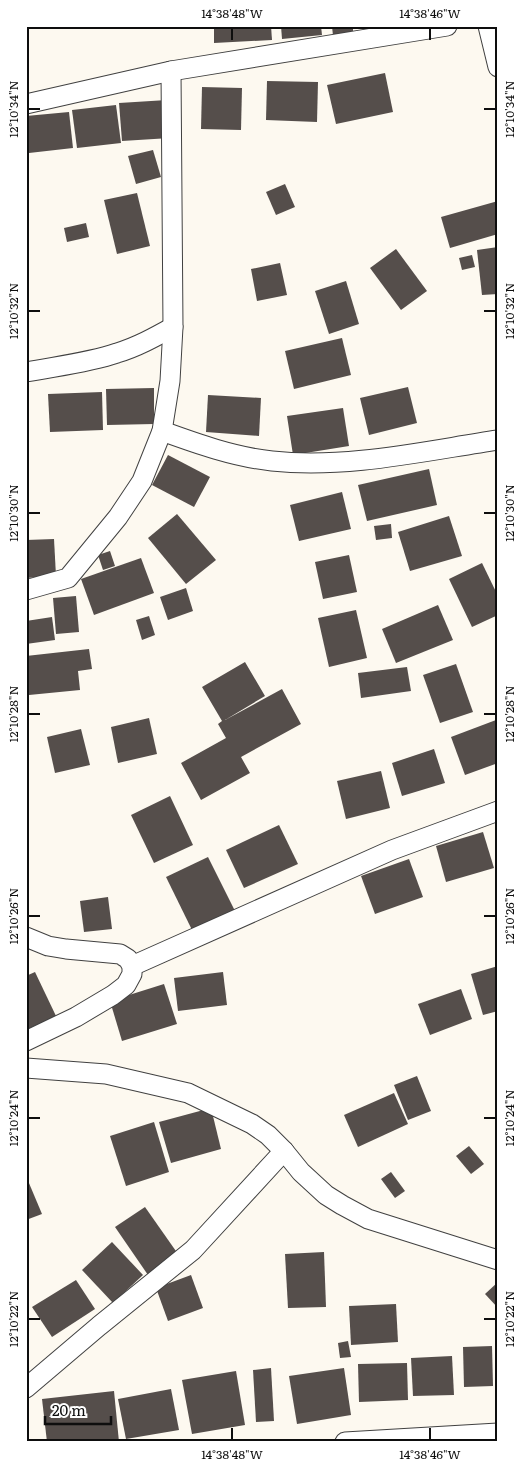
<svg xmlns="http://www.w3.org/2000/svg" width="524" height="1468" font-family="Literata,serif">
	<rect width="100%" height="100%" fill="#fdf9f0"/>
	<g fill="#554e4b">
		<path d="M214 26H271L272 40 214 43Z"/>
		<path d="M281 26H321L322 35 282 39Z"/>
		<path d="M332 26H353V33L333 36Z"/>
		<path d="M385 73 393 112 336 124 327 85Z"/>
		<path d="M267 81 318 82 317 122 266 120Z"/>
		<path d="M202 87 242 88 241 130 201 129Z"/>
		<path d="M167 100 170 138 122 141 119 103Z"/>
		<path d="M116 105 121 143 77 148 72 110Z"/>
		<path d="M69 112 73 148 29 153 26 116Z"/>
		<path d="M153 150 161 177 136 184 128 156Z"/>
		<path d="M285 184 295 207 276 215 266 192Z"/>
		<path d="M137 193 150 246 117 254 104 200Z"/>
		<path d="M498 201V234L450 248 441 217Z"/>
		<path d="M86 223 89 237 67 242 64 228Z"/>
		<path d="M498 247V294L482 295 477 250Z"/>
		<path d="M396 249 427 291 401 310 370 268Z"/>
		<path d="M472 255 475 267 462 270 459 258Z"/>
		<path d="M280 263 287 295 257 301 251 269Z"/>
		<path d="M346 281 359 324 329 334 315 291Z"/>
		<path d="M342 338 351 375 294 389 285 351Z"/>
		<path d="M408 387 417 423 369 435 360 398Z"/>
		<path d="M154 388V424L107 425 106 389Z"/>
		<path d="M102 392 103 430 50 432 48 394Z"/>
		<path d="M208 395 261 398 259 436 206 432Z"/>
		<path d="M343 408 349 446 293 455 287 416Z"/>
		<path d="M168 455 210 477 194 507 152 485Z"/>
		<path d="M429 469 437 505 367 521 358 485Z"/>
		<path d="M342 492 351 529 299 541 290 505Z"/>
		<path d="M177 514 216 560 186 584 148 538Z"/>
		<path d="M449 516 462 556 410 571 398 532Z"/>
		<path d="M391 524 392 538 376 540 374 526Z"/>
		<path d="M54 539 56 576 26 578V540Z"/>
		<path d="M110 551 115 566 103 570 98 555Z"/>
		<path d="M349 555 357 592 323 599 315 562Z"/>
		<path d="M141 558 154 593 94 615 81 579Z"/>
		<path d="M482 563 498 596V615L472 627 449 579Z"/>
		<path d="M186 588 193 611 168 620 160 597Z"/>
		<path d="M76 596 79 632 56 634 53 598Z"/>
		<path d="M438 605 453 640 396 663 382 629Z"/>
		<path d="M356 610 367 658 329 667 318 618Z"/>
		<path d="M149 616 155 635 142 640 136 620Z"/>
		<path d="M52 617 55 640 26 644V621Z"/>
		<path d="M89 649 92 669 78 671 80 690 29 695 26 656Z"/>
		<path d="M245 662 265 696 225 720 282 689 301 724 241 757 250 773 201 800 181 763 226 738 218 724 222 721 202 687Z"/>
		<path d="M456 664 473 712 440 723 423 675Z"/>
		<path d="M407 667 411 691 361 698 358 673Z"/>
		<path d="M149 718 157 754 118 763 111 727Z"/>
		<path d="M496 720 498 726V763L465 775 451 737Z"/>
		<path d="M81 729 90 765 55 773 47 737Z"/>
		<path d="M434 749 445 783 402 796 392 763Z"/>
		<path d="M381 771 390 808 346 819 337 781Z"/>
		<path d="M170 796 193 845 154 863 131 815Z"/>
		<path d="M279 825 298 864 244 888 226 850Z"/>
		<path d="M483 832 494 868 446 882 436 846Z"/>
		<path d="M208 857 235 911 193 932 166 877Z"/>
		<path d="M409 859 423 897 375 914 361 876Z"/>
		<path d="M108 897 112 929 84 932 80 901Z"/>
		<path d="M498 966V1011L483 1015 471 974Z"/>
		<path d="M35 972 56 1016 26 1030V976Z"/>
		<path d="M223 972 227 1005 178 1011 174 978Z"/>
		<path d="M164 984 177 1024 122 1041 110 1001Z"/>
		<path d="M461 989 472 1019 430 1035 418 1004Z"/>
		<path d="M417 1076 431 1111 408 1120 394 1085Z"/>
		<path d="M394 1093 408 1124 358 1147 344 1115Z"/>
		<path d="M211 1108 221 1149 171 1163 159 1122Z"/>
		<path d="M154 1122 169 1172 126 1186 110 1136Z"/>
		<path d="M469 1146 484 1164 471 1174 456 1156Z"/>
		<path d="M391 1172 405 1191 395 1198 381 1179Z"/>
		<path d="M26 1176 42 1214 26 1220Z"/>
		<path d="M145 1207 178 1254 148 1275 115 1227Z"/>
		<path d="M112 1242 143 1275 113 1303 82 1270Z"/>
		<path d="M324 1252 326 1307 288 1308 285 1254Z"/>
		<path d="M191 1275 203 1308 168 1321 156 1288Z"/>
		<path d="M76 1280 95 1309 52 1337 32 1307Z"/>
		<path d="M498 1282V1308L485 1294Z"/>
		<path d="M396 1304 398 1342 351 1345 349 1306Z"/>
		<path d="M348 1341 351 1357 340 1358 338 1343Z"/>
		<path d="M492 1346 493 1386 464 1387 463 1347Z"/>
		<path d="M452 1356 454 1395 413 1396 411 1358Z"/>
		<path d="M407 1363 408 1400 359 1402 358 1364Z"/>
		<path d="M271 1368 274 1421 256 1422 253 1370Z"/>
		<path d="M344 1368 351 1415 297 1424 289 1376Z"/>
		<path d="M236 1371 245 1425 192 1434 182 1380Z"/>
		<path d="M171 1389 179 1430 126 1439 118 1399Z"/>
		<path d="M114 1391 119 1442H47L42 1399Z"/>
	</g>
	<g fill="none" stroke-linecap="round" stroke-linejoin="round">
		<defs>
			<g id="street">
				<path d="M488 26 498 67"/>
				<path d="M26 104 171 71 447 26"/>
				<path d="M26 372C57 366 88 363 117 353 137 347 155 337 173 327"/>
				<path d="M162 431C198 444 234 457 272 461 347 469 424 451 498 440"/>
				<path d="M26 590 68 578 118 517 142 481 162 431 170 381 173 327 171 71"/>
				<path d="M26 937 48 946 66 949 120 954 128 959 132 966V974L126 985 113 995 76 1017 26 1041"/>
				<path d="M132 966 392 850 498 811"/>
				<path d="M26 1068 106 1074 188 1093 252 1124 268 1135 284 1151 301 1172 326 1195 342 1205 368 1219 498 1260"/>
				<path d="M26 1388 99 1326 193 1250 284 1151"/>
				<path d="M345 1442 498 1433"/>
			</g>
		</defs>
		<use href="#street" stroke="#414141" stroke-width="21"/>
		<use href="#street" stroke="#fff" stroke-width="19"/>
	</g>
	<path fill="none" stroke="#0e0e0e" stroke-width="2" d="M232 28V40M430 28V40M28 109H40M484 109H496M28 311H40M484 311H496M28 513H40M484 513H496M28 714H40M484 714H496M28 916H40M484 916H496M28 1118H40M484 1118H496M28 1319H40M484 1319H496M232 1428V1440M430 1428V1440"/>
	<rect width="524" height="1468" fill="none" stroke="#ffffff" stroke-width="55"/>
	<path d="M45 1416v8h66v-8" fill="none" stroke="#0e0e0e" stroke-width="2.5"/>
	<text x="52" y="1416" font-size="15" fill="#0e0e0e" stroke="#ffffff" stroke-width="4" paint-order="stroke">20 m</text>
	<rect x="28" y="28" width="468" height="1412" fill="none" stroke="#0e0e0e" stroke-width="2"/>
	<g font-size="12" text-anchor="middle" fill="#0e0e0e">
		<text x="232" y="18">14°38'48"W</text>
		<text x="430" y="18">14°38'46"W</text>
		<text transform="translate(14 109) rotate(-90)" y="4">12°10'34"N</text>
		<text transform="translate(510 109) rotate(-90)" y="4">12°10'34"N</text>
		<text transform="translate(14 311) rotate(-90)" y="4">12°10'32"N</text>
		<text transform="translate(510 311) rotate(-90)" y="4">12°10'32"N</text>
		<text transform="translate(14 513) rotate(-90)" y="4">12°10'30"N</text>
		<text transform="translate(510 513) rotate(-90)" y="4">12°10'30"N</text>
		<text transform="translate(14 714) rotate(-90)" y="4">12°10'28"N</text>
		<text transform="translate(510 714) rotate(-90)" y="4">12°10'28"N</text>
		<text transform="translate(14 916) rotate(-90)" y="4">12°10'26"N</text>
		<text transform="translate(510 916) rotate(-90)" y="4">12°10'26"N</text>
		<text transform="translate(14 1118) rotate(-90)" y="4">12°10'24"N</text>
		<text transform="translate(510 1118) rotate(-90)" y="4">12°10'24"N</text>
		<text transform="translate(14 1319) rotate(-90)" y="4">12°10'22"N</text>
		<text transform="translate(510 1319) rotate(-90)" y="4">12°10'22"N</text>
		<text x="232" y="1459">14°38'48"W</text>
		<text x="430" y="1459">14°38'46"W</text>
	</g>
</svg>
